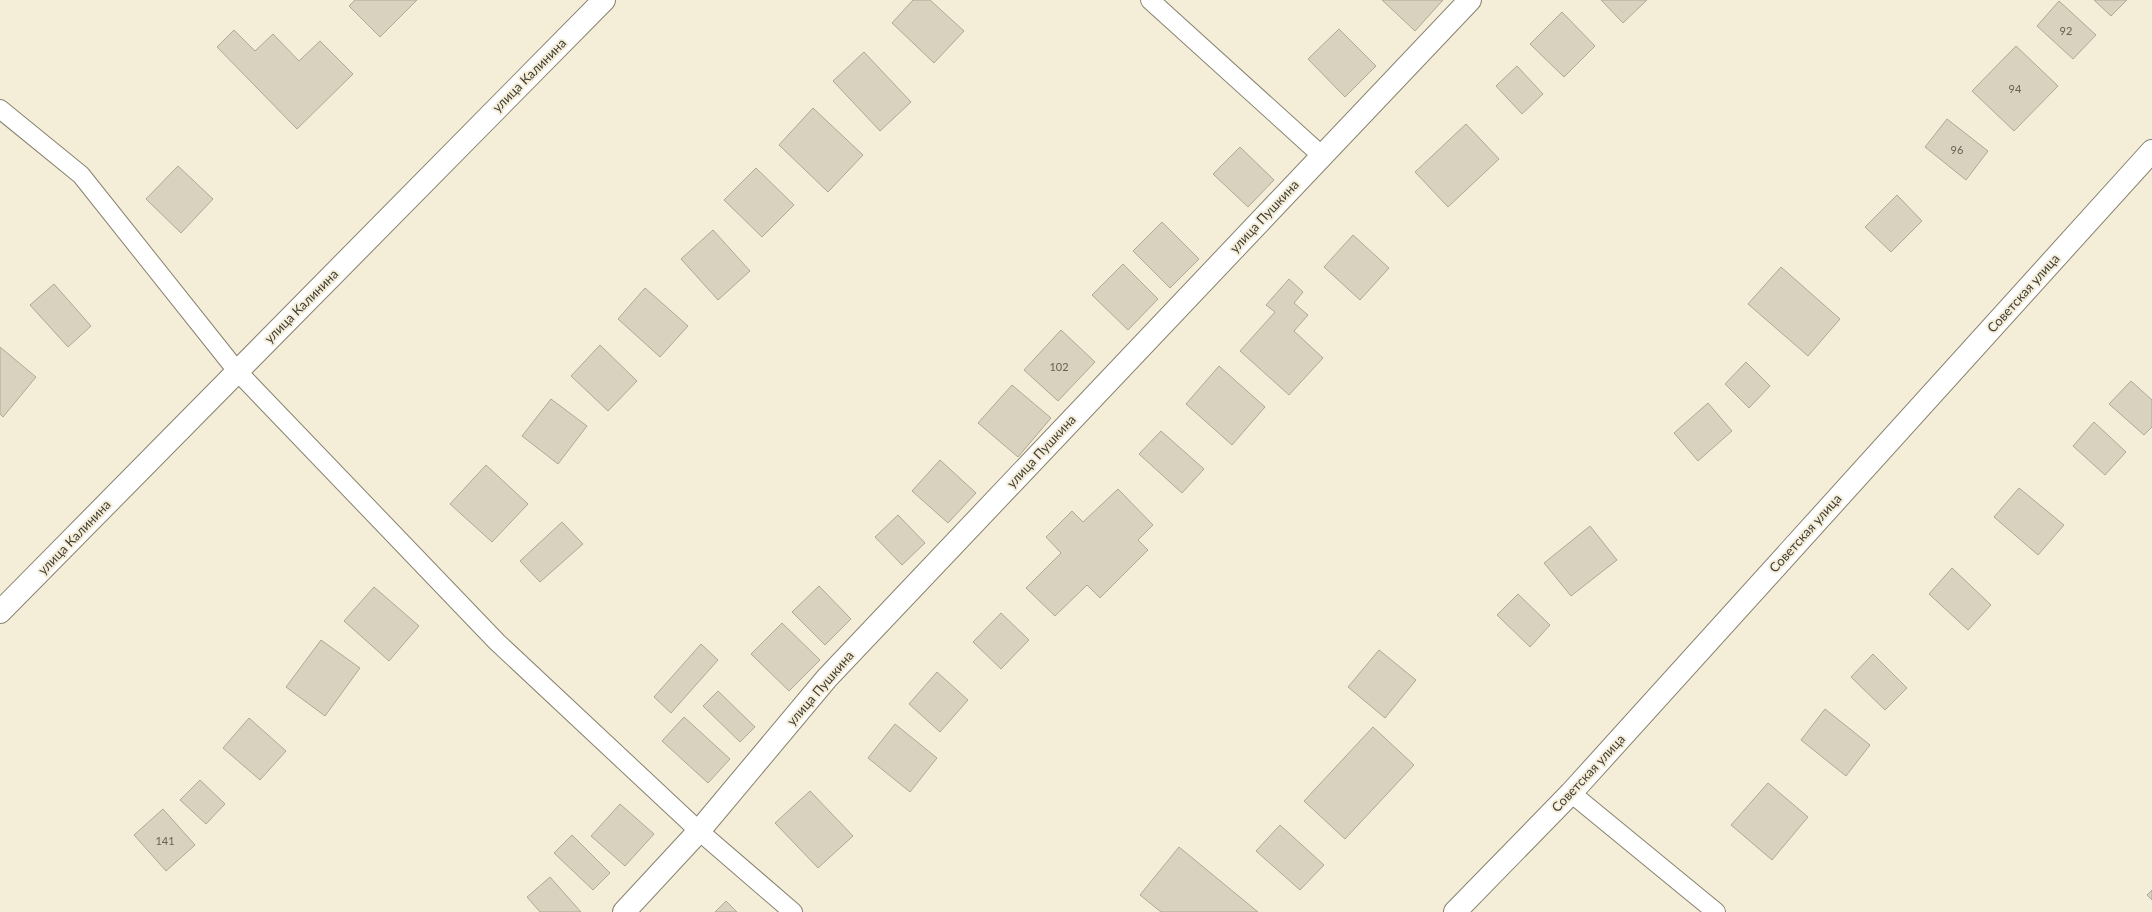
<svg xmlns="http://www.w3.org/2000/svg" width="2152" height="912" font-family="Lato,sans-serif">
	<rect width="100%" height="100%" fill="#f4edd8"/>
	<g fill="#d9d2be" stroke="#afa895">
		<path d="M355 0H417L380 37 349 6Z"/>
		<path d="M913 0H930L964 31 934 63 892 23Z"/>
		<path d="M1382 0H1443L1415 31Z"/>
		<path d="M1601 0H1647L1623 23Z"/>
		<path d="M2094 0H2127L2111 16Z"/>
		<path d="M2059 1 2096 35 2073 59 2037 26Z"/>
		<path d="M1562 12 1595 46 1564 77 1530 44Z"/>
		<path d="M1339 29 1376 66 1345 97 1308 59Z"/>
		<path d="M234 30 255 51 273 34 299 61 320 41 353 74 297 129 217 47Z"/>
		<path d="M2016 46 2058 86 2014 131 1972 91Z"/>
		<path d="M864 52 911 102 880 131 833 81Z"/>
		<path d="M1517 66 1543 94 1522 114 1496 86Z"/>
		<path d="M813 108 863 155 828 192 779 145Z"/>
		<path d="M1947 119 1988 151 1966 180 1925 147Z"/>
		<path d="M1466 124 1499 159 1448 207 1415 172Z"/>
		<path d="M1240 147 1274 180 1248 207 1213 174Z"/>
		<path d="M178 166 213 199 181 233 146 199Z"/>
		<path d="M756 168 794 205 762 237 724 200Z"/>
		<path d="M1897 195 1922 221 1891 252 1865 227Z"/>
		<path d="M1162 222 1199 259 1170 288 1133 251Z"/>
		<path d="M713 230 750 271 718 300 681 259Z"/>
		<path d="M1353 235 1389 268 1360 300 1324 267Z"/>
		<path d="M1123 264 1158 299 1128 330 1092 295Z"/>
		<path d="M1781 267 1840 319 1808 356 1748 304Z"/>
		<path d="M1289 279 1303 292 1294 303 1308 315 1294 331 1323 358 1289 395 1240 351 1275 312 1266 305Z"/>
		<path d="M54 284 91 326 68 347 30 305Z"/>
		<path d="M645 288 688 326 660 357 618 319Z"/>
		<path d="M1061 330 1095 362 1058 401 1024 370Z"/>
		<path d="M600 345 637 381 608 411 571 376Z"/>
		<path d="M0 347 36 377 3 417 0 414Z"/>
		<path d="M1746 362 1770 386 1749 408 1725 384Z"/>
		<path d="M1219 366 1265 407 1232 445 1186 404Z"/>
		<path d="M2131 381 2152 400V427L2144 435 2109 404Z"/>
		<path d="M1012 385 1051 418 1018 457 978 423Z"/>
		<path d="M551 399 587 426 558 464 522 436Z"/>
		<path d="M1708 403 1732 431 1698 461 1674 433Z"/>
		<path d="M2094 422 2126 452 2105 475 2073 446Z"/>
		<path d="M1161 431 1204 469 1182 493 1139 454Z"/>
		<path d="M940 460 976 493 948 523 912 491Z"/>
		<path d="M486 465 528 504 492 542 450 504Z"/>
		<path d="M2019 488 2064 525 2038 555 1994 517Z"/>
		<path d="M1118 489 1153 525 1138 540 1148 550 1100 598 1087 585 1055 616 1026 588 1061 553 1046 537 1072 511 1083 522Z"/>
		<path d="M898 515 925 543 902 565 875 537Z"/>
		<path d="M562 522 583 544 540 582 520 561Z"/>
		<path d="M1590 526 1617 560 1571 596 1544 563Z"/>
		<path d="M1952 568 1991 605 1968 630 1929 594Z"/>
		<path d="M819 586 851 619 825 645 792 612Z"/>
		<path d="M374 587 419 626 389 661 344 621Z"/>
		<path d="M1518 594 1550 625 1530 647 1497 615Z"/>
		<path d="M1001 613 1029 640 1001 669 973 642Z"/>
		<path d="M782 623 820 660 789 691 751 654Z"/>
		<path d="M321 640 360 668 325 716 286 687Z"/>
		<path d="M701 644 718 660 671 713 654 697Z"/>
		<path d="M1379 650 1416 680 1385 718 1348 687Z"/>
		<path d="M1873 654 1907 688 1885 710 1851 677Z"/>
		<path d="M937 672 968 700 940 732 909 704Z"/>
		<path d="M718 691 755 727 740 742 703 706Z"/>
		<path d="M1825 709 1870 745 1846 776 1801 740Z"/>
		<path d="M684 717 730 759 708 783 662 741Z"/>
		<path d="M249 718 286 751 260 780 223 748Z"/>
		<path d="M895 724 937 758 910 792 868 758Z"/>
		<path d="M1373 727 1414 765 1345 839 1304 801Z"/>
		<path d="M200 780 225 804 206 824 180 800Z"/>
		<path d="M1768 783 1808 817 1772 860 1731 825Z"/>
		<path d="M810 791 853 836 818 868 775 823Z"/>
		<path d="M620 804 654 834 625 866 591 836Z"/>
		<path d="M163 809 195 845 166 871 134 835Z"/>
		<path d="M1280 825 1324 865 1300 890 1256 851Z"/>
		<path d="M572 835 610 873 593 890 554 853Z"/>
		<path d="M1179 847 1258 912H1161L1140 895Z"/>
		<path d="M550 877 581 912H540L527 897Z"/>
		<path d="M2152 890V900L2147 895Z"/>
		<path d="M726 901 737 912H715Z"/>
	</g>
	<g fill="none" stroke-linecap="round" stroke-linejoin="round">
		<defs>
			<g id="lane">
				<path d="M1150 0 1321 155"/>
				<path d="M0 109 81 175 237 371 497 642 699 831 793 912"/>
				<path d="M1571 793 1716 912"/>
			</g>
			<g id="street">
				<path d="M0 612 604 0"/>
				<path d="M624 912 699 831 827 678 1470 0"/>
				<path d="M1455 912 1571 793 2152 151"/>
			</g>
		</defs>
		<use href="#lane" stroke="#88826f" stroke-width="20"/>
		<use href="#street" stroke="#88826f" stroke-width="24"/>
		<use href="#lane" stroke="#fff" stroke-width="18"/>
		<use href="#street" stroke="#fff" stroke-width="22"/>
	</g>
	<g text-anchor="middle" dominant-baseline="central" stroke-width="4" stroke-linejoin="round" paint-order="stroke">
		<g font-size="11" fill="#666256">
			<text x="2066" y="30">92</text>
			<text x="2015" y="88">94</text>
			<text x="1957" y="149">96</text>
			<text x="1059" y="366">102</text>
			<text x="165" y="840">141</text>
		</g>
		<g font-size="13" fill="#3f3c34" stroke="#f4edd8">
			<text transform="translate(529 75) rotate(-45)">улица Калинина</text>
			<text transform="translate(1264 216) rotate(-47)">улица Пушкина</text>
			<text transform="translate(2023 293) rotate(-48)">Советская улица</text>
			<text transform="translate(301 306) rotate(-45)">улица Калинина</text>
			<text transform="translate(1041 451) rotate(-47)">улица Пушкина</text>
			<text transform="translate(1805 533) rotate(-48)">Советская улица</text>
			<text transform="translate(74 537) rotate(-46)">улица Калинина</text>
			<text transform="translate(820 688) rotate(-49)">улица Пушкина</text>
			<text transform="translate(1588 773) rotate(-47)">Советская улица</text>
		</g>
	</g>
</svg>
